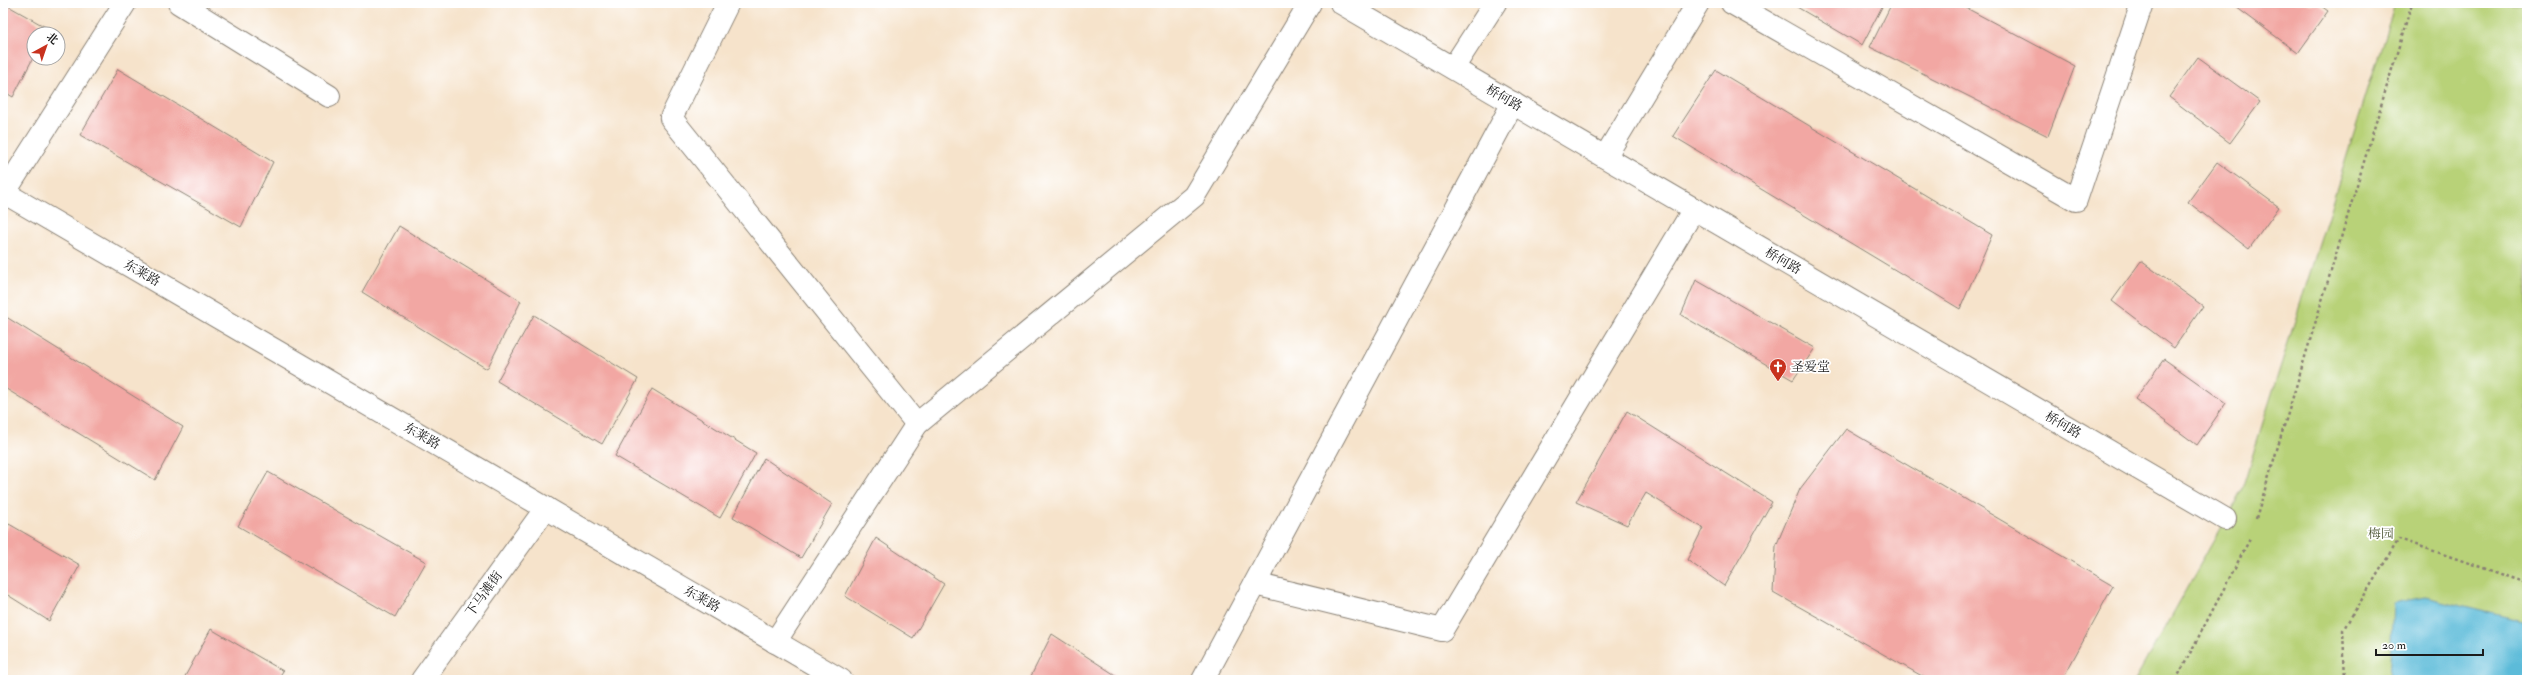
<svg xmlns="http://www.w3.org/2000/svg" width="2530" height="683" font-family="'IM FELL Double Pica','Noto Serif SC',serif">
	<rect width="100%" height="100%" fill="#fff"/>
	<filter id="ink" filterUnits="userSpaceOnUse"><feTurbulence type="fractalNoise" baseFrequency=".025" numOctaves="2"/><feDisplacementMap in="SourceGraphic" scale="8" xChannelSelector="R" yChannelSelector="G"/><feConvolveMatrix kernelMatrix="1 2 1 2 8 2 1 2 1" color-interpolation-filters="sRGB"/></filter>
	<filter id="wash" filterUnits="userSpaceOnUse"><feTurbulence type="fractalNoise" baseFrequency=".012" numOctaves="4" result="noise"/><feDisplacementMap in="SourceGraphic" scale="16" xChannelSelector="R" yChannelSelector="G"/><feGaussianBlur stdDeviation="0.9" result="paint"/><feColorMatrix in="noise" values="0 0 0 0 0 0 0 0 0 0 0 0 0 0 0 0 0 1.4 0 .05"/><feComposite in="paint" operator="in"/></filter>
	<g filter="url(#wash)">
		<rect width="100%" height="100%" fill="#f6e3cb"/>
		<path fill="#b8d278" stroke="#6a774a" d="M2395 3H2527V680H2135L2241 492Z"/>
		<path fill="#5bbbd9" stroke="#3c6c7a" d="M2425 597 2527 622V680H2389L2393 603Z"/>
		<g id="blocks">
			<g fill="#f2a7a3">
				<path d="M3 3 49 29 46 34H34V56L13 97 3 91Z"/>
				<path d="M1790 3H1884L1862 45Z"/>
				<path d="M1892 3H1957L2075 66 2048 136 1870 47Z"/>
				<path d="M2239 3H2317L2328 11 2298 53 2236 7Z"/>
				<path d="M2198 57 2260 102 2230 143 2169 97Z"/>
				<path d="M118 69 273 162 241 227 80 135Z"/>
				<path d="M1716 70 1992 235 1960 309 1673 136Z"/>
				<path d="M2217 162 2279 207 2249 249 2188 202Z"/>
				<path d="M399 226 521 301 487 369 362 292Z"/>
				<path d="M2141 261 2203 306 2174 348 2112 301Z"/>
				<path d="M1696 280 1815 348 1793 380 1681 315Z"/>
				<path d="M3 315 183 427 155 480 3 387Z"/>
				<path d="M534 315 638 379 602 444 497 381Z"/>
				<path d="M2164 359 2226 403 2197 445 2135 399Z"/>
				<path d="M652 389 756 453 720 518 615 456Z"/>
				<path d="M1627 411 1772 502 1724 586 1687 560 1703 528 1646 493 1627 525 1576 502Z"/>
				<path d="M1846 429 2113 586 2062 680H1929L1773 592 1776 546 1800 489Z"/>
				<path d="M764 458 832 504 801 558 733 517Z"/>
				<path d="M268 472 426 562 395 617 238 526Z"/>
				<path d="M9 524 80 565 49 621 3 592V534Z"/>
				<path d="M876 538 944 584 913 638 845 596Z"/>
				<path d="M211 629 283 671 277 680H183Z"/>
				<path d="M1052 634 1123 680H1029Z"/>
			</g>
		</g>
	</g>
	<g filter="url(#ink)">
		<use href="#blocks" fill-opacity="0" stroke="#898074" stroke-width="1"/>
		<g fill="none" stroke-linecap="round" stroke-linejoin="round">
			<defs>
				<g id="minor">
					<path d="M179 3 329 96"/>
					<path d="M728 3 671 118 917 424"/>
					<path d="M1341 3 2225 519"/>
					<path d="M1732 3 2076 200 2142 3"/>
					<path d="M1453 68 1495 3"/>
					<path d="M1605 157 1698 3"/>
					<path d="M3 192 841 680"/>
					<path d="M3 195 125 3"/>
					<path d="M1255 584 1442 630 1694 209"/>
					<path d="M775 642 917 424 1194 196 1310 3"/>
					<path d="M422 680 546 508"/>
					<path d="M1203 680 1513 103"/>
				</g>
			</defs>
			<use href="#minor" stroke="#898074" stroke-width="24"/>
			<g stroke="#898074" stroke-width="2.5" stroke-dasharray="3 3" stroke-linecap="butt">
				<path d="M2256 519 2412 3"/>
				<path d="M2176 680 2251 537"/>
				<path d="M2345 680 2343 630 2399 539 2527 583"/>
			</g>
			<use href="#minor" stroke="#fff" stroke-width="22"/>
		</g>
	</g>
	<defs>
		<symbol id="church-pin" viewBox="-11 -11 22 30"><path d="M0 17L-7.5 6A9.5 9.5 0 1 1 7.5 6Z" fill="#c8321e" stroke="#fff"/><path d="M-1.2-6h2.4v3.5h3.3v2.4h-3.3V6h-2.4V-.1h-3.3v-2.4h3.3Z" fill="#fff"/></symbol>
	</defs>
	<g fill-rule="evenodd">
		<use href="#church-pin" x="1768" y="357" width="20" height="27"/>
	</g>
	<g text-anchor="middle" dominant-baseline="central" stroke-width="3.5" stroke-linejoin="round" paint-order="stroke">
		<g font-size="13" fill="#1c1c1c" stroke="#fff">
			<text transform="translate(1504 98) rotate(30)">桥何路</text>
			<text transform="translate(1783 261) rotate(30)">桥何路</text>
			<text transform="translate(142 273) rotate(30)">东莱路</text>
			<text transform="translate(2063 425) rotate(30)">桥何路</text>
			<text transform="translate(422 436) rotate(30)">东莱路</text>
			<text transform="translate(484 594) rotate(-54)">下马滩街</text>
			<text transform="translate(702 599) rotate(30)">东莱路</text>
		</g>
		<g font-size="13" fill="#1c1c1c" stroke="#fff" text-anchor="start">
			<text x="1791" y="367">圣爱堂</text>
		</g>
		<g font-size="13" fill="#535c3c" stroke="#fff">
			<text x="2381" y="534">梅园</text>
		</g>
	</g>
	<rect width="2530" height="683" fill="none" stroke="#fff" stroke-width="16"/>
	<g transform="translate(46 46) rotate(40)"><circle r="19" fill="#ffffff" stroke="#a4a4a4"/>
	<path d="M0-3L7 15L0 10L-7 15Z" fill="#c8321e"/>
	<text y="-6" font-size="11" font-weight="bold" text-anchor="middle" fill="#1c1c1c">北</text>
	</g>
	<path d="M2376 649v6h107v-6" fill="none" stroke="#1c1c1c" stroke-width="2"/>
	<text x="2382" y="649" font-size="12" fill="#1c1c1c" stroke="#ffffff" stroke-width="3" paint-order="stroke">20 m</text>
</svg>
